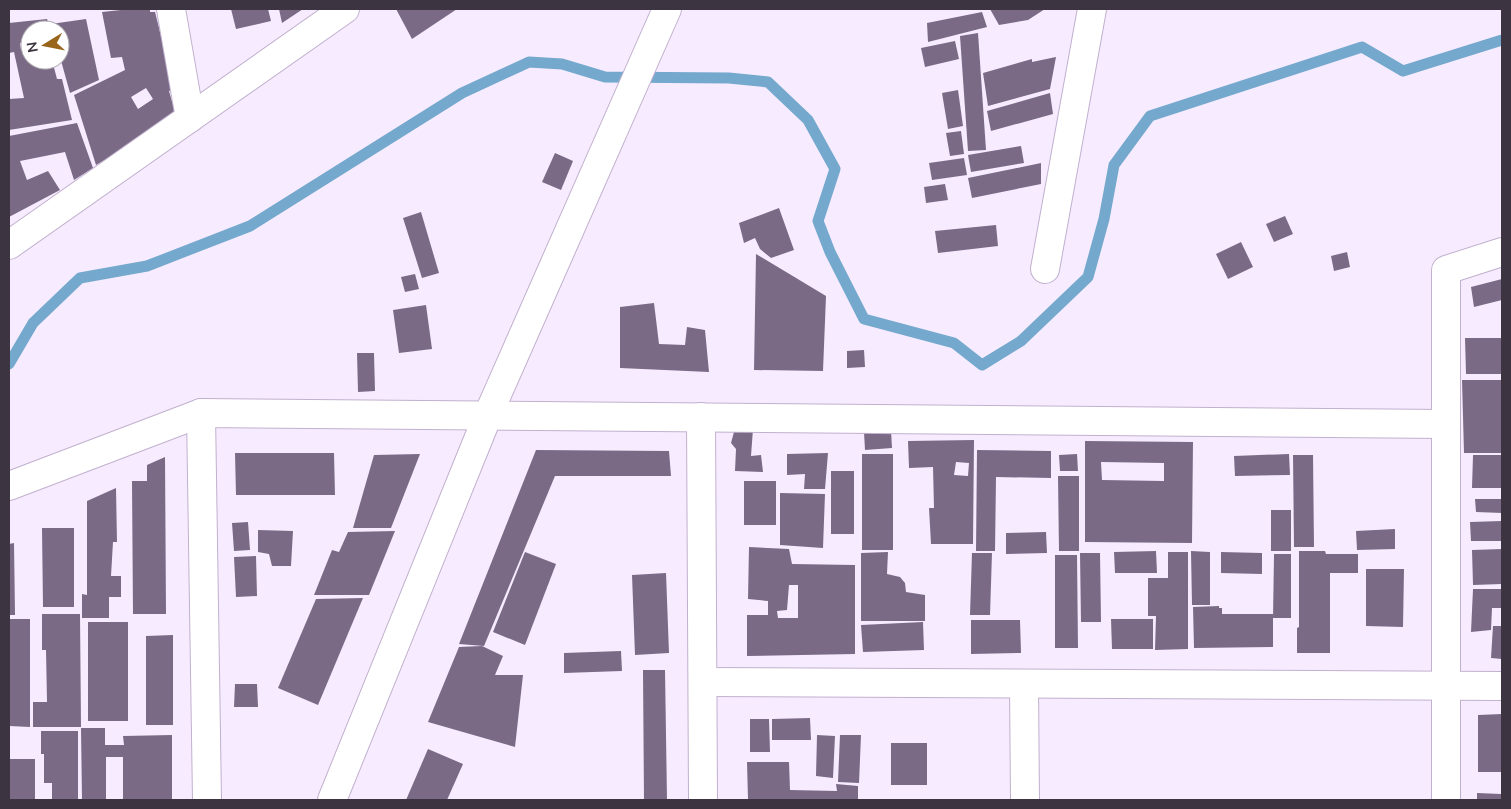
<svg xmlns="http://www.w3.org/2000/svg" width="1511" height="809" font-family="Mulish,sans-serif">
	<rect width="100%" height="100%" fill="#f7ecff"/>
	<g fill="none" stroke-linecap="round" stroke-linejoin="round">
		<path stroke="#74a8cd" stroke-width="11" d="M9 364 33 323 80 278 147 266 250 226 462 93 529 62 562 64 605 77 729 78 768 82 808 120 835 169 818 221 830 252 864 319 954 343 982 365 1021 341 1088 277 1104 219 1114 165 1150 116 1362 47 1403 71 1502 40"/>
	</g>
	<g fill="#7a6a86" fill-rule="evenodd">
		<path d="M130 9H150V12H155L174 88 169 91 177 119 96 165 74 95 125 70 122 57 111 58 102 12ZM146 88 153 99 138 109 131 97Z"/>
		<path d="M231 9H268L271 21 236 29Z"/>
		<path d="M279 9H303L282 23Z"/>
		<path d="M396 9H457L412 39Z"/>
		<path d="M990 9H1045L1028 20 999 25Z"/>
		<path d="M982 12 987 27 928 42 927 23Z"/>
		<path d="M47 19 51 30H30V42L20 43 21 50 30 49V60H52L57 79H62L72 120 9 130V99L24 98 14 52 9 53V23Z"/>
		<path d="M86 19 99 80 70 93 60 57V30H53L51 24Z"/>
		<path d="M978 33 986 150 968 151 960 36Z"/>
		<path d="M955 41 959 59 925 67 921 48Z"/>
		<path d="M1056 57 1050 89 988 106 983 73 1032 59V62Z"/>
		<path d="M958 90 963 126 948 129 942 93Z"/>
		<path d="M1050 93 1053 114 991 131 987 111Z"/>
		<path d="M77 123 93 168 74 180 65 152 20 161 27 180 48 171 60 190 9 217V136Z"/>
		<path d="M961 131 964 154 950 156 946 133Z"/>
		<path d="M1021 146 1024 163 971 172 968 155Z"/>
		<path d="M555 153 573 161 561 190 542 182Z"/>
		<path d="M964 158 967 175 932 180 929 163Z"/>
		<path d="M1041 163V184L972 198 968 178Z"/>
		<path d="M945 184 948 200 926 203 924 187Z"/>
		<path d="M779 208 794 250 771 258 760 249 755 238 744 243 739 223Z"/>
		<path d="M421 212 439 273 422 278 403 218Z"/>
		<path d="M1285 216 1293 234 1274 242 1266 224Z"/>
		<path d="M996 225 998 246 938 253 935 231Z"/>
		<path d="M1241 242 1253 267 1228 279 1216 254Z"/>
		<path d="M1347 252 1350 267 1334 271 1331 256Z"/>
		<path d="M756 254 826 296 823 371 754 370Z"/>
		<path d="M415 274 419 289 405 292 401 277Z"/>
		<path d="M1502 279V300L1474 307 1471 287Z"/>
		<path d="M654 303 659 344 685 345 687 327 705 330 709 372 620 368V307Z"/>
		<path d="M426 305 432 349 399 353 393 310Z"/>
		<path d="M1465 338H1502V374H1466Z"/>
		<path d="M864 350 865 367 847 368V351Z"/>
		<path d="M357 353H374L375 391 358 392Z"/>
		<path d="M1462 380H1502V453H1464Z"/>
		<path d="M753 429 751 456 761 455 763 472 735 471 736 449 731 443 734 432Z"/>
		<path d="M891 431 892 448 865 450 864 432Z"/>
		<path d="M974 440 973 544H931L929 508H934L933 467 909 468 908 441ZM956 462 969 463 968 476 954 475Z"/>
		<path d="M1085 441 1193 442 1192 543 1085 542ZM1101 462 1164 463V481L1102 480Z"/>
		<path d="M536 450 669 451 671 476H555L484 646 459 644Z"/>
		<path d="M977 450 1051 451V478L996 477 995 551H976Z"/>
		<path d="M235 453H334L335 495H236Z"/>
		<path d="M828 453 825 489H804L805 474 787 475V454Z"/>
		<path d="M420 454 391 528H353L374 455Z"/>
		<rect x="862" y="454" width="31" height="96"/>
		<path d="M1077 454 1078 471H1060L1059 455Z"/>
		<path d="M1289 454 1290 475 1235 476 1234 456Z"/>
		<path d="M1293 455H1313L1314 547H1294Z"/>
		<path d="M1473 455H1502V488H1472Z"/>
		<path d="M165 457 166 614H133L132 481H147V465Z"/>
		<rect x="831" y="471" width="23" height="63"/>
		<path d="M1058 476H1079V551H1059Z"/>
		<rect x="744" y="481" width="32" height="44"/>
		<path d="M116 488 117 542H113L111 576H121V597H109V618H82V594L87 595V501Z"/>
		<path d="M780 493 825 494 823 548 780 545Z"/>
		<path d="M1475 499H1502V513L1476 512Z"/>
		<rect x="1271" y="510" width="20" height="41"/>
		<path d="M1502 521V541H1471L1470 522Z"/>
		<path d="M248 522 250 550 234 551 232 523Z"/>
		<path d="M42 528H74V607H43Z"/>
		<path d="M1395 529V549L1357 550 1356 531Z"/>
		<path d="M258 530 293 531 291 566H272L269 554 258 552Z"/>
		<path d="M395 531 369 595H314L332 550 339 552 348 532Z"/>
		<path d="M1046 532 1047 553 1006 554V533Z"/>
		<path d="M14 543 15 615H9V544Z"/>
		<path d="M749 547 789 549 792 564 855 565V654L747 656V615H768V601L748 599ZM789 585H798V618H778L777 611 787 610Z"/>
		<path d="M1502 549V584L1473 585 1472 550Z"/>
		<path d="M1156 551 1157 573H1115L1114 552Z"/>
		<path d="M1191 551 1210 552V605H1192Z"/>
		<path d="M1299 551H1325L1326 554H1358V573H1330V653H1297V628L1299 627Z"/>
		<path d="M525 552 556 564 525 645 493 632Z"/>
		<path d="M888 552 887 574 900 577 905 583 906 592 925 595V621H861V553Z"/>
		<path d="M1168 552H1188V649L1155 650 1156 616H1148V578H1168Z"/>
		<path d="M1221 552 1262 553V574L1221 573Z"/>
		<path d="M972 553H992L990 615H970Z"/>
		<path d="M1080 553H1100L1101 622H1081Z"/>
		<path d="M1274 554H1291V618H1273Z"/>
		<path d="M1055 555H1077L1078 648H1055Z"/>
		<path d="M256 556 257 596 236 597 234 557Z"/>
		<path d="M1366 569H1404L1403 627 1366 626Z"/>
		<path d="M666 573 669 653 635 655 632 575Z"/>
		<path d="M1473 589H1502V608H1492L1491 630 1471 632Z"/>
		<path d="M363 598 318 705 278 688 316 599Z"/>
		<path d="M1219 606V608H1222V614H1273V647L1194 648 1193 607Z"/>
		<path d="M42 614H80L81 727H33V702H47L46 650H42Z"/>
		<path d="M9 619H30V727L9 726Z"/>
		<path d="M1111 619H1153V649H1112Z"/>
		<path d="M971 620H1020L1021 653 971 654Z"/>
		<rect x="88" y="622" width="40" height="99"/>
		<path d="M923 622 924 650 863 652 861 625Z"/>
		<path d="M1493 626H1502V659L1491 658Z"/>
		<path d="M173 635V725H146V636Z"/>
		<path d="M482 646 503 656 495 675H523L515 747 428 722 459 647Z"/>
		<path d="M621 651 622 671 564 673V653Z"/>
		<path d="M643 670H665L667 800H644Z"/>
		<path d="M235 684H257L258 707H234Z"/>
		<path d="M1502 714V772H1478V715Z"/>
		<path d="M810 718 811 740H772V719Z"/>
		<path d="M750 719H769L770 752H750Z"/>
		<path d="M81 728H105V745H124L123 736 172 735V800H123V757H106V800H82Z"/>
		<path d="M41 731H78V800H52V783H44V754H41Z"/>
		<path d="M817 735 835 736 833 778 816 776Z"/>
		<path d="M840 735H861L859 783 838 782Z"/>
		<rect x="891" y="743" width="36" height="42"/>
		<path d="M428 749 463 764 447 800H406Z"/>
		<rect x="9" y="759" width="26" height="41"/>
		<path d="M747 762H789L790 790 837 791 836 784 858 786V800H748Z"/>
		<path d="M1477 793 1501 794V800H1477Z"/>
	</g>
	<g fill="none" stroke-linecap="round" stroke-linejoin="round">
		<defs>
			<g id="street">
				<path d="M171 9 190 118"/>
				<path d="M9 245 345 9"/>
				<path d="M1045 269 1092 9"/>
				<path d="M201 413 207 800"/>
				<path d="M701 417 703 800"/>
				<path d="M9 486 201 413 1446 424"/>
				<path d="M703 682 1502 686"/>
				<path d="M1024 684 1025 800"/>
				<path d="M332 800 488 415 667 9"/>
				<path d="M1446 800V270L1502 252"/>
			</g>
		</defs>
		<use href="#street" stroke="#c1b0ce" stroke-width="30"/>
		<use href="#street" stroke="#fff" stroke-width="28"/>
	</g>
	<rect width="1511" height="809" fill="none" stroke="#3c3541" stroke-width="20"/>
	<g transform="translate(45 45) rotate(260)"><circle r="24" fill="#ffffff" stroke="#b1aeb3"/>
	<path d="M0-4L9 19L0 12L-9 19Z" fill="#99651b"/>
	<text y="-8" font-size="14" font-weight="bold" text-anchor="middle" fill="#3c3541">N</text>
	</g>
</svg>
